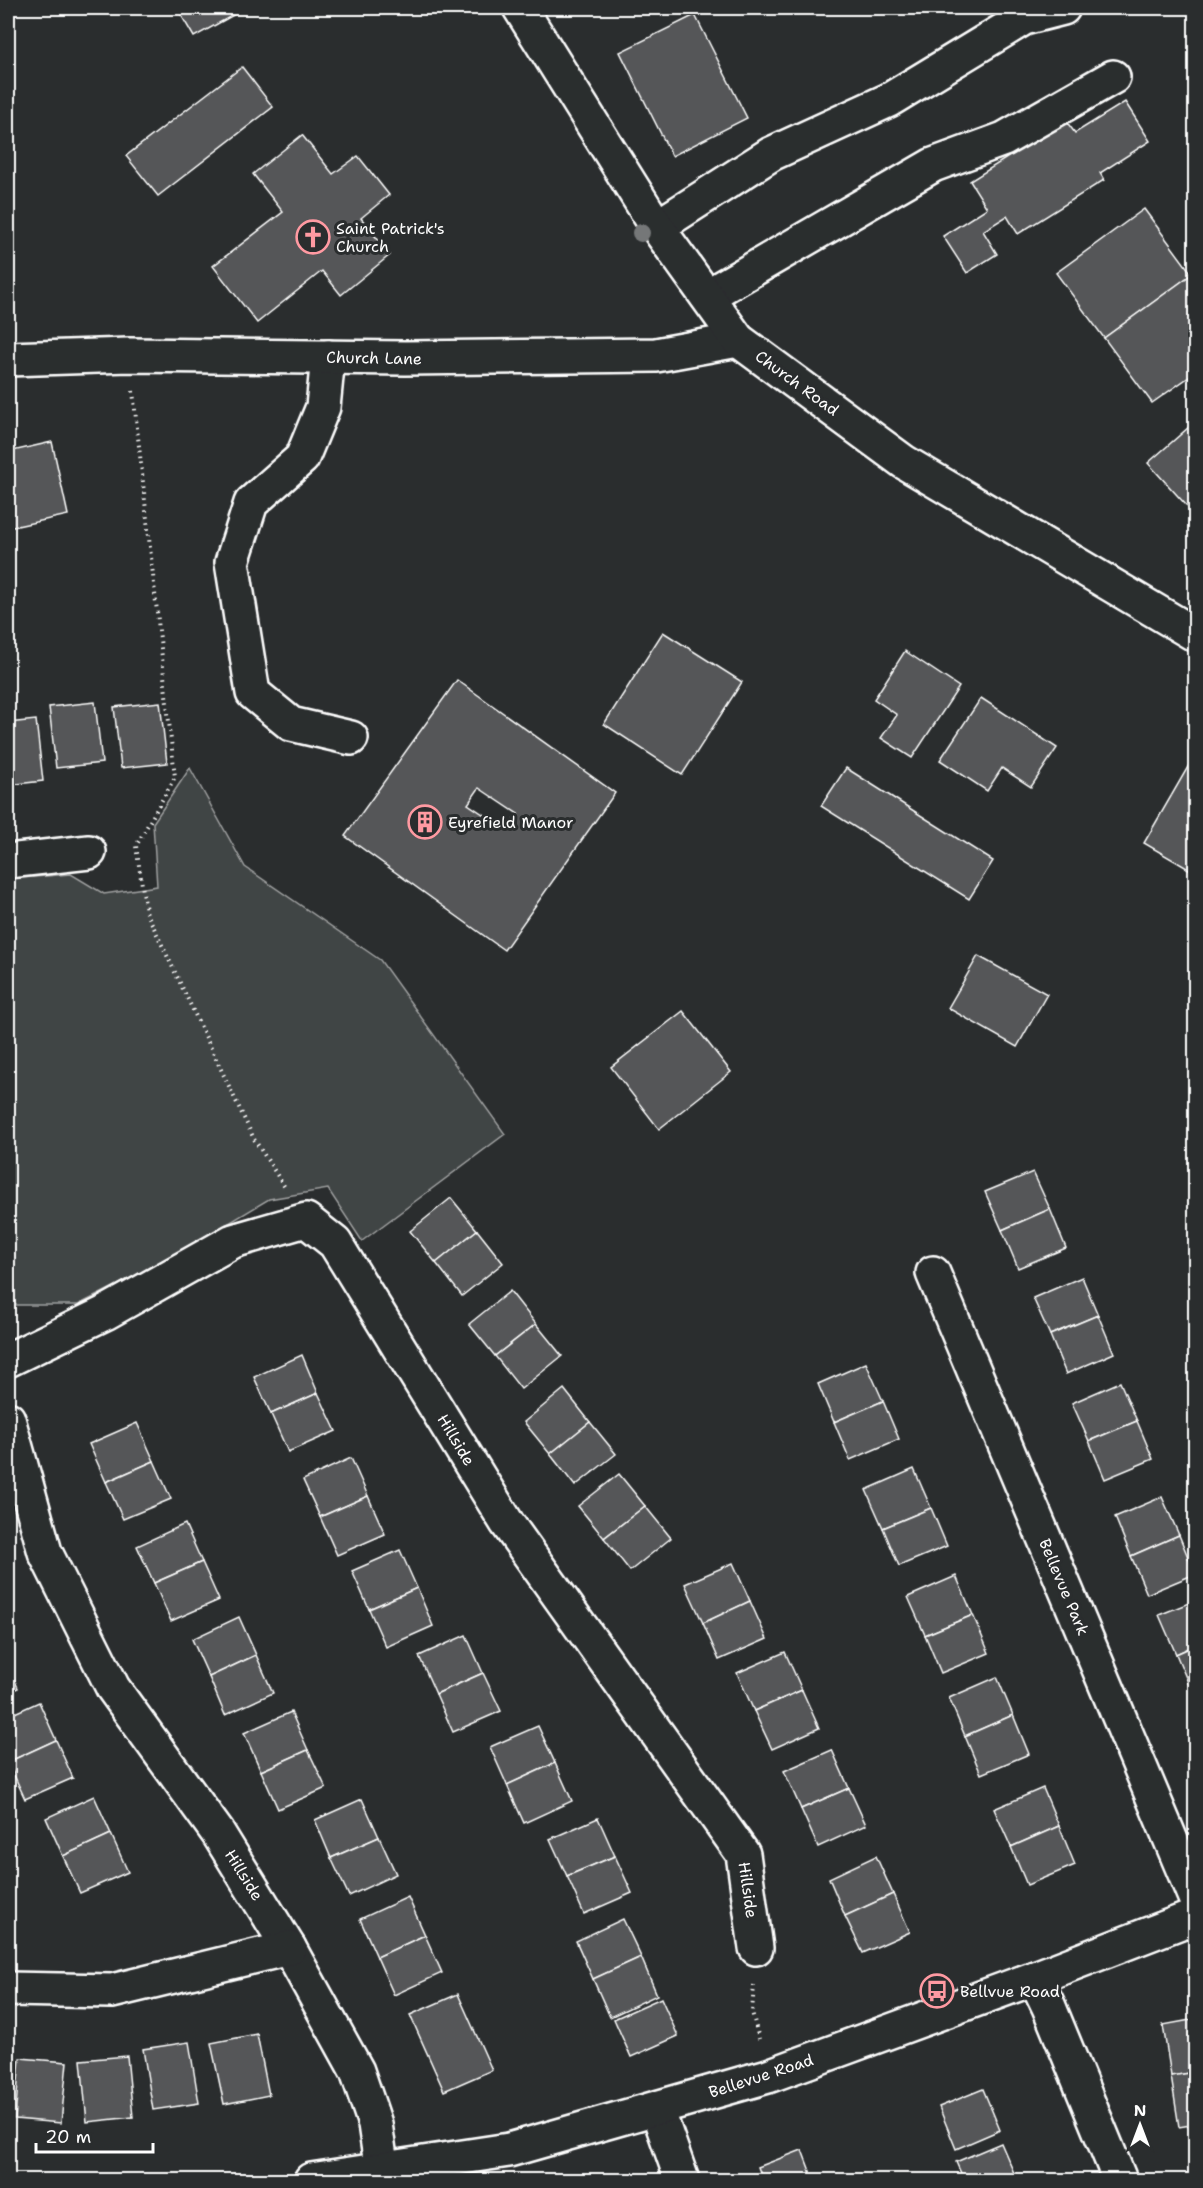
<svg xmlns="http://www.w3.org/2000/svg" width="1203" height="2188" font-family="'Shantell Sans',sans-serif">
	<rect width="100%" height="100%" fill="#2a2d2e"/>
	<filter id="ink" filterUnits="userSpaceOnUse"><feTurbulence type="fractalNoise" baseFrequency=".0167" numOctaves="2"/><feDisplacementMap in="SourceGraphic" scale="12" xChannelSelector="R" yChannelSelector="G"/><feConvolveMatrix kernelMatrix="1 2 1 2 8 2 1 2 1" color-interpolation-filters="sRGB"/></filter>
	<g filter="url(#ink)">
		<path fill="#414445" stroke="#a0a2a2" stroke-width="1.5" d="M190 768 245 867 380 960 505 1134 362 1241 328 1189 269 1199 169 1259 78 1305H8V879L71 874 104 894 157 886 153 823Z"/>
		<g fill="#555758" stroke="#fff" stroke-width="1.5" fill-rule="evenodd">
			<path d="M177 8H246L194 37Z"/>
			<path d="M695 15 747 118 672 156 620 52Z"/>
			<path d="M242 67 273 107 158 196 126 156Z"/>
			<path d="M1125 102 1150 141 1100 173 1104 180 1018 234 1007 216 983 231 997 254 967 273 943 236 987 208 970 181 1066 121 1075 133Z"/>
			<path d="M302 135 333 174 358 156 389 195 361 218 390 255 341 295 322 271 257 323 213 266 283 212 253 174Z"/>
			<path d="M1144 209 1192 274 1104 338 1056 273Z"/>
			<path d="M1192 274 1196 279V372L1152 403 1104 338Z"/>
			<path d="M1196 421V516L1148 463Z"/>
			<path d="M52 442 68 515 8 528V452Z"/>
			<path d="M663 632 742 682 682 775 604 724Z"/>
			<path d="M905 651 959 687 912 758 881 738 897 715 874 699Z"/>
			<path d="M457 680 615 793 504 950 345 836ZM479 788 518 814 507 830 468 804Z"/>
			<path d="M981 698 1057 748 1031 787 1002 768 987 791 940 760Z"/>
			<path d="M95 702 102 763 56 768 49 707Z"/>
			<path d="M160 702 167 763 121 768 114 707Z"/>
			<path d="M36 720 43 781 8 785V723Z"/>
			<path d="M1196 753V864L1192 871 1144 843Z"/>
			<path d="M846 768 993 861 969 899 821 806Z"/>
			<path d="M978 956 1047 994 1017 1047 948 1008Z"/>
			<path d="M683 1011 731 1072 659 1129 611 1067Z"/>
			<path d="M1033 1172 1050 1209 1002 1230 985 1192Z"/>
			<path d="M451 1198 477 1230 436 1263 410 1231Z"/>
			<path d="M1050 1209 1066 1248 1018 1268 1002 1230Z"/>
			<path d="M477 1230 503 1263 462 1296 436 1263Z"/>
			<path d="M1082 1277 1098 1315 1050 1335 1033 1298Z"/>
			<path d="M510 1291 536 1324 495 1356 469 1324Z"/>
			<path d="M1098 1315 1114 1353 1066 1374 1050 1335Z"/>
			<path d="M536 1324 562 1356 521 1389 495 1356Z"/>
			<path d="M302 1355 318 1393 271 1414 254 1377Z"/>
			<path d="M866 1363 883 1401 834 1422 818 1384Z"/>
			<path d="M1120 1382 1137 1421 1089 1441 1072 1403Z"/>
			<path d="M564 1389 590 1422 550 1454 524 1422Z"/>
			<path d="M318 1393 336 1431 288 1452 271 1414Z"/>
			<path d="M883 1401 899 1439 850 1460 834 1422Z"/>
			<path d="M1137 1421 1153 1459 1105 1479 1089 1441Z"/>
			<path d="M590 1422 616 1454 575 1486 550 1454Z"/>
			<path d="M137 1423 154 1461 106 1482 89 1444Z"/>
			<path d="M351 1458 368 1496 320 1517 303 1480Z"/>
			<path d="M154 1461 171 1499 123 1519 106 1482Z"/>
			<path d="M914 1469 931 1508 883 1528 866 1490Z"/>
			<path d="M619 1474 645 1506 604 1538 578 1506Z"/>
			<path d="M368 1496 385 1534 337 1555 320 1517Z"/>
			<path d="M1162 1497 1179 1535 1131 1556 1115 1517Z"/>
			<path d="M645 1506 671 1538 630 1571 604 1538Z"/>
			<path d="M931 1508 947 1546 899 1566 883 1528Z"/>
			<path d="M185 1524 202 1562 154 1583 137 1546Z"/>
			<path d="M1179 1535 1195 1574 1147 1594 1131 1556Z"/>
			<path d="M400 1550 417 1588 369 1609 352 1571Z"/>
			<path d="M202 1562 219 1600 171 1621 154 1583Z"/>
			<path d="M733 1563 750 1601 703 1623 685 1584Z"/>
			<path d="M956 1576 973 1615 925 1635 908 1597Z"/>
			<path d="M417 1588 433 1626 386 1647 369 1609Z"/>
			<path d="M1196 1600V1645L1176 1654 1159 1615Z"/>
			<path d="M750 1601 767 1639 719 1660 703 1623Z"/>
			<path d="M973 1615 989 1653 941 1673 925 1635Z"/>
			<path d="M239 1617 256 1655 209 1677 192 1639Z"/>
			<path d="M466 1635 483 1673 436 1694 419 1656Z"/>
			<path d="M1196 1645V1690L1192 1692 1176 1654Z"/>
			<path d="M785 1652 802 1690 754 1711 737 1673Z"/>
			<path d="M256 1655 273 1693 225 1715 209 1677Z"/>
			<path d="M8 1665 18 1688 8 1693Z"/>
			<path d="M483 1673 501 1711 453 1732 436 1694Z"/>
			<path d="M997 1677 1013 1715 965 1736 949 1698Z"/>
			<path d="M802 1690 819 1728 772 1749 754 1711Z"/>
			<path d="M39 1702 56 1740 8 1762V1716Z"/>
			<path d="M291 1712 308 1750 261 1771 244 1733Z"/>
			<path d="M1013 1715 1029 1754 981 1774 965 1736Z"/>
			<path d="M538 1726 555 1763 507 1785 490 1747Z"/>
			<path d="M56 1740 73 1778 25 1799 8 1762Z"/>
			<path d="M308 1750 326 1788 278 1809 261 1771Z"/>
			<path d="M832 1750 849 1788 801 1809 784 1771Z"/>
			<path d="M555 1763 572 1801 524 1823 507 1785Z"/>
			<path d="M849 1788 866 1825 818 1847 801 1809Z"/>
			<path d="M1043 1788 1059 1826 1011 1847 994 1809Z"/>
			<path d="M94 1796 111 1834 63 1856 46 1818Z"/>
			<path d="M362 1799 379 1837 331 1858 315 1820Z"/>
			<path d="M598 1818 615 1856 567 1876 550 1839Z"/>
			<path d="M1059 1826 1075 1865 1027 1885 1011 1847Z"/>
			<path d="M111 1834 128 1872 80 1893 63 1856Z"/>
			<path d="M379 1837 396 1874 349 1896 331 1858Z"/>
			<path d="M615 1856 632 1893 584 1914 567 1876Z"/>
			<path d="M876 1856 893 1894 845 1916 829 1878Z"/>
			<path d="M893 1894 910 1932 863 1953 845 1916Z"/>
			<path d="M408 1897 425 1935 377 1957 360 1919Z"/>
			<path d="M623 1919 641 1957 593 1979 576 1941Z"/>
			<path d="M425 1935 442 1973 394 1995 377 1957Z"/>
			<path d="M641 1957 657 1995 610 2017 593 1979Z"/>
			<path d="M458 1994 492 2070 444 2091 410 2015Z"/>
			<path d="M661 1998 678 2036 631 2057 614 2019Z"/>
			<path d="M1196 2019V2072L1171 2076 1163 2025Z"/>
			<path d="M257 2034 269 2095 224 2104 211 2043Z"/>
			<path d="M189 2042 199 2103 153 2110 143 2049Z"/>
			<path d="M127 2056 133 2117 87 2122 81 2060Z"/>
			<path d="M20 2058 67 2062 61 2123 15 2119Z"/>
			<path d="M1196 2072V2124L1179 2127 1171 2076Z"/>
			<path d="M983 2089 1000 2130 956 2149 939 2107Z"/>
			<path d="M1001 2143 1017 2180H964L956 2162Z"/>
			<path d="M802 2150 813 2179 763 2180 758 2167Z"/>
		</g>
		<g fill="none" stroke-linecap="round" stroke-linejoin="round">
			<defs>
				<g id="minor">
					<path d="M657 227 771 154 889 100 1024 18 1063 8"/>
					<path d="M707 296 933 165 1004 139 1113 77"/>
					<path d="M328 357 323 407 302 458 251 503 232 562 253 693 291 724 351 738"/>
					<path d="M8 359 129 355 405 358 656 355 738 340"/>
					<path d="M8 861 89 852"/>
					<path d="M933 1273 1196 1900"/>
					<path d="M8 1360 105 1313 233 1241 306 1220 335 1243 507 1523 743 1854 756 1948"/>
					<path d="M8 1419 45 1552 113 1688 218 1833 289 1948 357 2071 375 2124 382 2171"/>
					<path d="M1035 1978 1049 2007 1120 2180"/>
					<path d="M8 1989 112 1991 289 1948"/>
					<path d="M657 2109 682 2180"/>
					<path d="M311 2180 509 2150 768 2076 1035 1978 1196 1916"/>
				</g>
				<path id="major" d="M520 8 657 227 738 340 904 462 1196 635"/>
			</defs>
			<use href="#minor" stroke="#fff" stroke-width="38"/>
			<use href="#major" stroke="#fff" stroke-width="38"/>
			<g stroke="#fff" stroke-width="4" stroke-dasharray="1.5 4.5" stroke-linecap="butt">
				<path d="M133 391 175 777 136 846 146 911 254 1139 286 1189"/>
				<path d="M754 1985 752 2012 759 2039"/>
			</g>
			<use href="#minor" stroke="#2a2d2e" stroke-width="33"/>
			<use href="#major" stroke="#2a2d2e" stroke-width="33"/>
		</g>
		<circle fill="#757778" cx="641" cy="233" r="9"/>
	</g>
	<defs>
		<symbol id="church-ring" viewBox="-11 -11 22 22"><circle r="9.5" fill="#2a2d2e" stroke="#ff9aa2" stroke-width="1.5"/><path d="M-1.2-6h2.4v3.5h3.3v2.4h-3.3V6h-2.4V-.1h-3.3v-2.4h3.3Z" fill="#ff9aa2"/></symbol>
		<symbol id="building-ring" viewBox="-11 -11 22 22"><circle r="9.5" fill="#2a2d2e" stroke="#ff9aa2" stroke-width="1.5"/><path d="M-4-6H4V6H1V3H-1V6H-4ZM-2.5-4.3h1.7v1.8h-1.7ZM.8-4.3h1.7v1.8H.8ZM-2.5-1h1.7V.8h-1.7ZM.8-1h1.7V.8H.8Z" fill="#ff9aa2"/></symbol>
		<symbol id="bus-ring" viewBox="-11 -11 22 22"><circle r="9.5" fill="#2a2d2e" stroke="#ff9aa2" stroke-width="1.5"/><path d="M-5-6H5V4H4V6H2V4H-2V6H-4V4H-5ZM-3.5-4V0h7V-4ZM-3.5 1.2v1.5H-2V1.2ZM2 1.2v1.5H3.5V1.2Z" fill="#ff9aa2"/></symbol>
	</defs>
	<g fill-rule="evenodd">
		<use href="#church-ring" x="294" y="218" width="38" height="38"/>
		<use href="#building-ring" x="406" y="803" width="38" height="38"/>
		<use href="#bus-ring" x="918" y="1972" width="38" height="38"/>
	</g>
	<g text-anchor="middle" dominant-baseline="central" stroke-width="6" stroke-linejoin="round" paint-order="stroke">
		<g font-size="16" fill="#fff" stroke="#2a2d2e" text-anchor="start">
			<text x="336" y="228">Saint Patrick's<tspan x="336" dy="18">Church</tspan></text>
			<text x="448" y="822">Eyrefield Manor</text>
			<text x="960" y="1991">Bellvue Road</text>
		</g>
		<g font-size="16" fill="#fff" stroke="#2a2d2e">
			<text transform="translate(374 358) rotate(1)">Church Lane</text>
			<text transform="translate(797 383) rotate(36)">Church Road</text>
			<text transform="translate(456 1440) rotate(59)">Hillside</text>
			<text transform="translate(1064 1587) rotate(67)">Bellevue Park</text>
			<text transform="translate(244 1875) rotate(58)">Hillside</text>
			<text transform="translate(748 1890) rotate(82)">Hillside</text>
			<text transform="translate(761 2076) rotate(-18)">Bellevue Road</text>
		</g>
	</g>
	<rect width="1203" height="2188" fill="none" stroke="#2a2d2e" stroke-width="30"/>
	<rect x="15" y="15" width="1173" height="2158" fill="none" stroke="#fff" stroke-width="2" filter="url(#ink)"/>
	<g transform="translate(1140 2125)" stroke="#2a2d2e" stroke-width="4.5" paint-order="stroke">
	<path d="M0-4.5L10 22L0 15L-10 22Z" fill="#ffffff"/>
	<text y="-9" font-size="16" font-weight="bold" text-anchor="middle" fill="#ffffff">N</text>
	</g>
	<path d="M36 2143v9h117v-9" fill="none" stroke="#ffffff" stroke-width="3"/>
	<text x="45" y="2143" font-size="18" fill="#ffffff" stroke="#2a2d2e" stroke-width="4.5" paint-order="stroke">20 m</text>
</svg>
